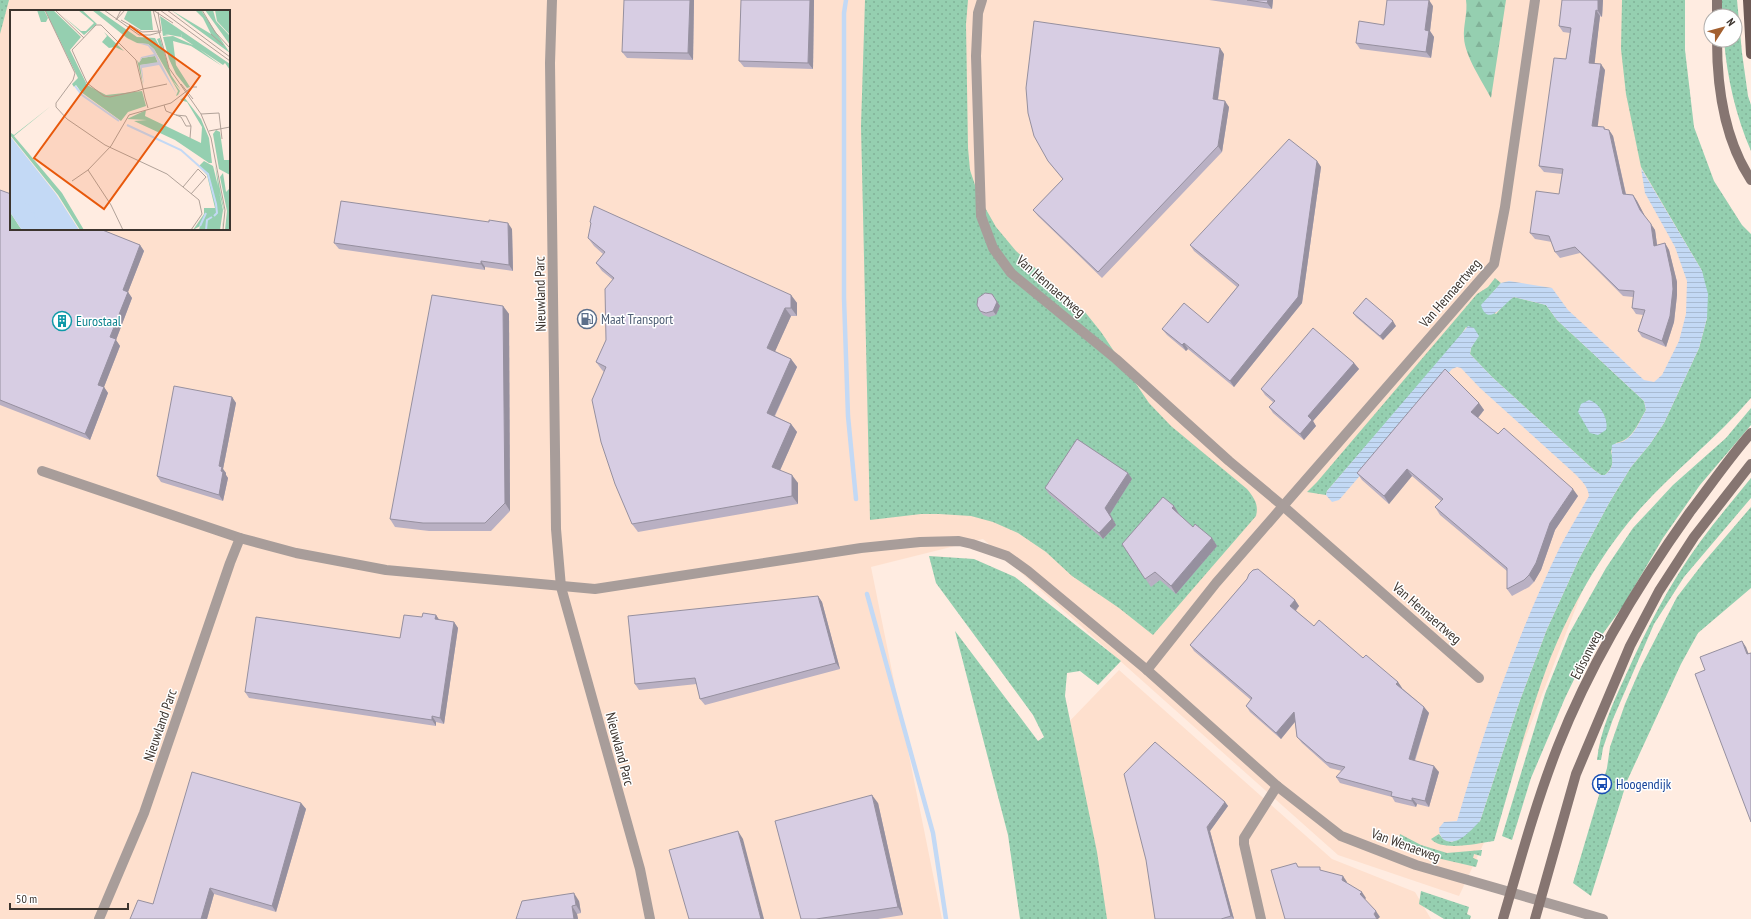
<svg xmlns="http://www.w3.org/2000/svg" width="1751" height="919" font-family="'PT Sans Narrow',sans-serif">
	<defs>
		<pattern id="grass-dots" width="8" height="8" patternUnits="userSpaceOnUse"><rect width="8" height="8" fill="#95cfb0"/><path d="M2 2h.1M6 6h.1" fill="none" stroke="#81b298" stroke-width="1.8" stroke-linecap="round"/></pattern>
		<pattern id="forest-firs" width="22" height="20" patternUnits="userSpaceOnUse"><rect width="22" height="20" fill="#95cfb0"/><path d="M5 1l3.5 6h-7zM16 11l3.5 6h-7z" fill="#81b298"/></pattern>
		<pattern id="water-rules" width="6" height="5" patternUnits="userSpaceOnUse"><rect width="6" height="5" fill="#c3d9f5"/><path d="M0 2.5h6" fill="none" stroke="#a8bbd2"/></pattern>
	</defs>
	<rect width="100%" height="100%" fill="#ffece1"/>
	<g fill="#fee0ce" fill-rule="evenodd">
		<path d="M0 0H1671L1685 168 1751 258 1597 553 1489 832 1459 896 1338 855 983 539 871 567 942 919H0ZM11 11H229V229H11Z"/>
		<path d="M1119 670 1332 859 1415 892 1431 919H1059L1033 759Z"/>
	</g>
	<g fill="url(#grass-dots)">
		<path d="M0 0H9L0 34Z"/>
		<path d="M865 0H968L966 24 968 148 970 170 979 197 996 227 1016 251 1085 312 1101 332 1149 403 1171 426 1247 489C1254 498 1259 504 1256 516L1153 635 1119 608 1072 576 1046 552 1018 533 993 522 971 516 939 514H921L870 520 861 126Z"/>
		<path d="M1622 0H1685V50L1694 127 1714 181 1742 225 1751 234V398C1713 443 1665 477 1628 523 1594 565 1566 617 1547 667 1526 724 1511 783 1494 841 1479 843 1442 852 1431 839L1439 834 1443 839 1452 842 1480 821 1520 700 1547 629 1579 559 1609 503 1631 467 1650 444 1664 423 1699 348 1707 318 1702 271 1641 167 1626 94 1621 49Z"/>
		<path d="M1721 0H1737L1742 53 1748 96 1751 105V151C1736 117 1727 77 1724 40H1735V16H1722Z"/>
		<path d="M1495 278 1501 283 1482 305 1496 314 1508 300 1514 297 1546 305 1557 320 1644 401 1646 410C1638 423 1633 440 1616 443L1611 451C1614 462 1613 468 1605 475H1601L1594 470 1492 377 1470 354 1471 348 1478 336 1466 327 1459 338 1327 491 1326 495 1307 492 1317 482 1477 294 1488 287Z"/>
		<path d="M1751 408V425L1700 485 1663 538 1623 606 1583 661 1565 698 1531 778 1512 840 1502 836 1545 694 1569 634 1606 568 1633 528 1673 485 1726 438Z"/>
		<path d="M1751 478V498L1684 577 1654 624 1613 719 1603 748 1601 760H1597C1600 731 1613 703 1625 677 1646 630 1669 584 1700 542 1716 520 1734 499 1751 478Z"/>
		<path d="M1751 507V588L1698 633 1681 664 1627 781 1591 896 1573 883 1607 768 1610 747 1625 704 1641 667 1677 597 1704 562Z"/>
		<path d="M929 556 974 559 1015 577 1121 661 1098 685 1080 671 1067 673 1065 696 1097 852 1107 919H1020L1008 835 955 631 1038 741 1044 737 1033 715 936 583Z"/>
		<path d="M1400 834 1421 845 1447 853 1482 850 1481 856 1474 854 1473 858 1478 860 1476 867 1424 855 1399 840Z"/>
		<path d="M1421 891 1469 907 1467 914 1471 916 1470 919H1444L1419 904Z"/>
	</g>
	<path fill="url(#forest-firs)" d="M1466 0H1506L1491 98C1482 81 1465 56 1464 38 1463 25 1468 13 1466 0Z"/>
	<g fill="url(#water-rules)">
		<path d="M1641 168 1702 271 1708 294 1707 318 1699 348 1664 423 1650 444 1631 467 1609 503 1579 559 1547 629 1520 700 1480 821C1472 829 1456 849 1443 839 1440 836 1439 832 1439 828L1444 822 1457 821C1484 729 1517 636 1559 549 1568 531 1579 514 1589 496 1588 486 1581 480 1574 473L1480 388 1461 368 1457 367 1452 369 1339 500 1332 502 1326 495 1327 491 1468 326 1474 328 1479 336 1471 348 1470 354 1492 377 1594 470 1601 475H1605C1617 465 1610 459 1612 445 1616 443 1620 443 1624 441 1635 435 1640 420 1646 410L1644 401 1557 320 1546 305 1514 297C1505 302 1488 329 1481 305L1501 283 1509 281 1552 288 1568 310 1644 380 1654 382 1662 375 1679 341 1686 314 1687 281 1675 247 1645 193Z"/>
		<path d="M1589 400C1600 403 1609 420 1606 430L1598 435 1590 433 1578 412 1581 404Z"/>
	</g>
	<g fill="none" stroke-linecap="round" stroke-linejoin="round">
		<g stroke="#c3d9f5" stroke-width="4.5">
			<path d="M846 0 844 13V298L848 416 856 499"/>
			<path d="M867 594 933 833 946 919"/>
		</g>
		<g stroke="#a89d9a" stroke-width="10">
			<path d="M552 0 550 63 556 529 561 587 640 869 650 919"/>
			<path d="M982 0 978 13 976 56 981 216 993 248 1011 273 1116 359 1229 461 1283 506 1479 678"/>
			<path d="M42 471 240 538"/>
			<path d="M1147 670 1216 583 1494 264 1505 207 1535 0"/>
			<path d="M99 919 144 813 230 563 240 538 296 553 386 570 595 589 861 548 920 542 959 541 972 544 1007 556 1028 571 1147 670 1277 786 1341 836 1416 865 1603 919"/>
			<path d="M1261 919 1244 844V838L1277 786"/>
		</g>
		<g stroke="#867571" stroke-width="10">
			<path d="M1717 0V16"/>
			<path d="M1717 40C1717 89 1724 139 1751 180"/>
			<path d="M1503 919C1520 861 1536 802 1558 746 1591 662 1638 585 1690 512 1710 486 1729 458 1751 433"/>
			<path d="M1535 919 1576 774 1630 646 1659 591 1694 537 1751 464"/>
		</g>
		<path stroke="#6d5955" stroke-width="10" d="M1748 0 1751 54"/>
	</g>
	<g fill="#b9b0c3">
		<path d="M694 0 693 60 627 58 622 52Z"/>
		<path d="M741 0H814L813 69 744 67 739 61Z"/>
		<path d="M1209 0H1273L1272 9Z"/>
		<path d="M1603 0 1602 17 1600 16 1594 63 1605 70 1597 126 1604 127 1606 130H1609L1613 136 1626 194 1633 195 1637 201 1644 215 1655 230 1657 245 1665 243 1669 250 1677 282V295L1674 322 1666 347 1642 337 1638 331 1643 315 1636 314 1632 308 1633 297 1623 296 1580 253 1560 258 1555 252 1552 242 1535 239 1530 233 1559 194 1562 174 1544 172 1539 166 1566 59 1570 33 1563 32 1559 26Z"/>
		<path d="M1433 6 1430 31 1434 37 1431 58 1360 49 1356 43 1384 25Z"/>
		<path d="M1224 54 1218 100 1229 107 1222 152 1102 278 1038 216 1033 210 1063 179 1048 161Z"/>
		<path d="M1317 161 1321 167 1302 303 1234 387 1188 349 1186 351 1167 335 1162 329 1208 323 1237 287 1194 251 1190 245Z"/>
		<path d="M0 190 140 245 144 251 128 292 132 298 116 340 120 346 104 387 108 393 90 440 0 405Z"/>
		<path d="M590 222 791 295 797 303V316H791L775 351 791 359 797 367 775 416 791 424 797 432 780 470 798 483V504L638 532 632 524 604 372 602 370 596 362 606 340 613 280 602 271 596 263 603 254 594 246 588 238 591 224Z"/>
		<path d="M512 229 513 271 485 267V270L339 249 334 243Z"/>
		<path d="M992 294 1000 306 996 315 989 317 983 315 980 311Z"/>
		<path d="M503 306 509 314 510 511 491 531H429L395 527 390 519Z"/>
		<path d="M1353 313 1396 326 1383 340 1356 317Z"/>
		<path d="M1354 363 1359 369 1313 421 1316 426 1304 440 1273 413 1269 407 1273 402 1265 395 1261 389Z"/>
		<path d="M232 397 236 403 223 469 226 473V475L228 478 223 501 161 482 157 476Z"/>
		<path d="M1479 403 1484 410 1478 418 1578 496 1555 530 1541 570 1534 582 1529 587 1512 596 1507 589V571L1440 515 1435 507 1441 501 1412 476 1389 504 1362 480 1357 473Z"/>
		<path d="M1128 473 1132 479 1110 514 1116 525 1103 539 1049 494 1045 488Z"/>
		<path d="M1174 506 1179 514 1193 527 1212 538 1217 546 1176 594 1160 580 1151 587 1122 544Z"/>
		<path d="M1247 579 1295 600 1299 606 1296 611 1314 626 1363 658 1398 682 1402 688 1424 707 1429 713 1415 761 1439 772 1429 807 1417 804 1416 807 1395 802 1392 797 1340 783 1336 777 1342 771 1330 768 1302 743 1297 737 1295 722 1281 739 1250 712 1246 706 1251 700 1194 651 1190 645Z"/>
		<path d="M818 596 822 602 840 669 705 705 700 699 697 684 639 690 635 684Z"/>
		<path d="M436 615 439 620 454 622 458 628 444 724 436 722V726L249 698 245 692 400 638 422 617Z"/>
		<path d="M1225 802 1228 806 1210 831 1234 919H1155Z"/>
		<path d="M301 803 306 809 276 912 214 894 207 919H130L153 904Z"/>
		<path d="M878 803 903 915 878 919H801Z"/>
		<path d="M579 901 581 913 577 914 578 919H516Z"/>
	</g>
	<g fill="#96909f">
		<path d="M690 0H694L693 60 688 53Z"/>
		<path d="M810 0H814L813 69 808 63Z"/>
		<path d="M1268 0H1273L1272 9 1267 3Z"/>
		<path d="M1429 0 1433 6 1430 31 1434 37 1431 58 1426 52 1425 30Z"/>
		<path d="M1598 0H1603L1602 17 1598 11Z"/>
		<path d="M1596 10 1600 16 1594 69 1589 63Z"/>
		<path d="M1220 48 1224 54 1217 105 1213 99Z"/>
		<path d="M1601 64 1605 70 1597 132 1592 126Z"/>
		<path d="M1225 101 1229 107 1222 152 1218 146Z"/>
		<path d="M1609 130 1613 136 1627 200 1623 194Z"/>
		<path d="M1317 161 1321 167 1302 303 1234 387 1230 381Z"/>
		<path d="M1633 195 1637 201 1645 216 1640 210Z"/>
		<path d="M508 223 512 229 513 271 509 265Z"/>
		<path d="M1651 224 1655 230 1658 252 1654 246Z"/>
		<path d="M1665 243 1669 250 1677 282V295L1674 322 1666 347 1662 341Z"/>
		<path d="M140 245 144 251 128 292 132 298 116 340 120 346 104 387 108 393 90 440 85 434 123 290Z"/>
		<path d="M481 261 485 267V270L481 264Z"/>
		<path d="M992 294 1000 306 996 315 993 311Z"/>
		<path d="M791 295 797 303V316L791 308Z"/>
		<path d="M503 306 509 314 510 511 505 503Z"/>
		<path d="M785 308 791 316 773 356 767 348Z"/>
		<path d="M1393 321 1396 326 1383 340 1380 336Z"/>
		<path d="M1184 343 1188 349 1186 351 1182 345Z"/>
		<path d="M791 359 797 367 772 421 767 413Z"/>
		<path d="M1354 363 1359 369 1313 421 1316 426 1304 440 1300 434 1308 416Z"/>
		<path d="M232 397 236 403 223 469 226 473V475L228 478 223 501 219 495V466Z"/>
		<path d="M1479 403 1484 410 1476 420 1471 412Z"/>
		<path d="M791 424 797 432 778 475 772 467Z"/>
		<path d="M1407 469 1412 476 1389 504 1384 496Z"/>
		<path d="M1128 473 1132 479 1110 514 1116 525 1103 539 1099 533 1105 508Z"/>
		<path d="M792 475 798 483V504L792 496Z"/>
		<path d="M1573 489 1578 496 1555 530 1541 570 1534 582 1529 575 1550 523Z"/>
		<path d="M1174 506 1179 514 1177 516 1172 508Z"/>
		<path d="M1212 538 1217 546 1176 594 1171 586Z"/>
		<path d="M818 596 822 602 840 669 836 663Z"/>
		<path d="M1295 600 1299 606 1294 612 1290 606Z"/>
		<path d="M436 615 440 621 435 619Z"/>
		<path d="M454 622 458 628 444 724 440 718Z"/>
		<path d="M1742 641 1746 647 1751 660 1747 654Z"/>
		<path d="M1398 682 1402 688 1401 690 1396 684Z"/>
		<path d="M1424 707 1429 713 1413 765 1409 759Z"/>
		<path d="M1294 712 1298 718 1281 739 1276 733Z"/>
		<path d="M432 716 436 722V726L432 720Z"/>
		<path d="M1434 766 1439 772 1429 807 1425 801Z"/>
		<path d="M872 795 878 803 903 915 898 907Z"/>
		<path d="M1412 798 1417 804 1416 807 1412 801Z"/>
		<path d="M1225 802 1228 806 1210 831 1234 919 1231 916 1207 827Z"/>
		<path d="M301 803 306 809 276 912 272 906Z"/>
		<path d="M738 831 743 839 764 919H761Z"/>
		<path d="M1343 876 1347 882 1346 886 1342 880Z"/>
		<path d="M210 888 214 894 207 919H201Z"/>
		<path d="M1362 892 1366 898 1364 901 1360 894Z"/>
		<path d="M574 893 579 901 581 913 576 905Z"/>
		<path d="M572 906 577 914 578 919H574Z"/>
		<path d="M1376 911 1380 917 1378 919H1377L1374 914Z"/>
	</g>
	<g fill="#d7cde3" stroke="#96909f">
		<path d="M624 0H690L688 53 622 52Z"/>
		<path d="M741 0H810L808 63 739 61Z"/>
		<path d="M1247 0H1268L1267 3Z"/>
		<path d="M1387 0H1429L1425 30 1429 31 1426 52 1356 43 1359 21 1384 25Z"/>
		<path d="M1562 0H1598V11L1596 10 1589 63 1601 64 1592 126 1604 127V129L1609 130 1623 194 1633 195 1640 210 1651 224 1654 246 1665 243 1672 276 1673 289 1670 316 1662 341 1638 331 1645 310 1632 308 1634 291 1619 290 1575 247 1555 252 1549 236 1530 233 1536 191 1559 194 1563 169 1539 166 1554 58 1566 59 1571 28 1559 26Z"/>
		<path d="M1034 21 1220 48 1213 99 1225 101 1218 146 1098 272 1033 210 1063 179 1048 161 1034 136 1028 113 1026 88Z"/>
		<path d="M1289 139 1317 161 1298 297 1230 381 1184 343 1182 345 1162 329 1184 303 1208 323 1239 285 1190 245Z"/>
		<path d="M0 190 11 194V229H100L140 245 123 290 128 292 110 337 116 339 98 385 104 387 85 434 0 400Z"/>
		<path d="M341 201 489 222V220L508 223 509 265 481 261V264L334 243Z"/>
		<path d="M594 206 791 295V308H785L767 348 791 359 767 413 791 424 772 467 792 475V496L632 524 615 484 601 442 592 400 606 367 596 362 606 340 605 289 614 278 596 263 605 252 588 238 591 223 590 222Z"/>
		<path d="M985 293 992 294 997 302 993 311 986 313 980 311 977 305 978 298Z"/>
		<path d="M432 295 503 306 505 503 485 523H423L390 519Z"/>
		<path d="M1366 298 1393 321 1380 336 1353 313Z"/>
		<path d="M1313 328 1354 363 1308 416 1312 420 1300 434 1269 407 1275 401 1261 389Z"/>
		<path d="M1445 369 1479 403 1471 412 1498 434 1504 428 1573 489 1550 523 1536 563 1529 575 1524 580 1507 589V568L1435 507 1443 499 1407 469 1384 496 1357 473Z"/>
		<path d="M174 386 232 397 219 466 222 467 221 471 223 472 219 495 157 476Z"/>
		<path d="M1077 439 1128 473 1105 508 1112 519 1099 533 1045 488Z"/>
		<path d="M1163 497 1174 506 1172 508 1193 527 1195 524 1212 538 1171 586 1155 572 1145 579 1122 544Z"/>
		<path d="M1258 569 1295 600 1290 606 1314 626 1319 620 1363 658 1366 655 1398 682 1396 684 1424 707 1409 759 1434 766 1425 801 1412 798V801L1391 796 1392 792 1336 777 1345 767 1326 762 1297 737 1294 712 1276 733 1246 706 1252 698 1190 645 1247 579 1249 574 1253 570Z"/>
		<path d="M818 596 836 663 700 699 695 678 635 684 628 616Z"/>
		<path d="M423 613 436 615 435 619 454 622 440 718 432 716V720L245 692 256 617 400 638 404 615 422 617Z"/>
		<path d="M1742 641 1747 654 1751 653V822L1695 674 1705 670 1700 657Z"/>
		<path d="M1155 742 1225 802 1207 827 1231 916 1221 919H1155L1146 860 1124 774Z"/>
		<path d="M192 772 301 803 272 906 210 888 201 919H130L138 900 153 904Z"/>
		<path d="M872 795 898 907 816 919H801L775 821Z"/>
		<path d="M738 831 761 919H689L669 850Z"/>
		<path d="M1296 863 1298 867H1320V870L1343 876 1342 880 1362 892 1360 894 1376 911 1374 914 1377 919H1285L1271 870Z"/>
		<path d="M574 893 576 905 572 906 574 919H516L522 901Z"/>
	</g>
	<defs>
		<symbol id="fuel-ring" viewBox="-11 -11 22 22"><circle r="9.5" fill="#fff" stroke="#5c6f8a" stroke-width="1.5"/><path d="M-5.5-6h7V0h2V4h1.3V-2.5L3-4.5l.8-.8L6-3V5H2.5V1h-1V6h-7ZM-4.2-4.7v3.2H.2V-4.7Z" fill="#5c6f8a"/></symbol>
		<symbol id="building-ring" viewBox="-11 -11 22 22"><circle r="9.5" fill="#fff" stroke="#0f9aa8" stroke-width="1.5"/><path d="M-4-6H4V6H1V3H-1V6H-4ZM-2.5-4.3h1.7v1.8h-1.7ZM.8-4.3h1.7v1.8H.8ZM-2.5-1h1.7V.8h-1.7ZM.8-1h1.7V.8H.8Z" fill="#0f9aa8"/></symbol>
		<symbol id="bus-ring" viewBox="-11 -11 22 22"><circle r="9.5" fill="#fff" stroke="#1a4fb4" stroke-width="1.5"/><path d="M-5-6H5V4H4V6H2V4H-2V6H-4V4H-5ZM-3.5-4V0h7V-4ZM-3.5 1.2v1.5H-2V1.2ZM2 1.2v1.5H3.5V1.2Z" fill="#1a4fb4"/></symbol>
	</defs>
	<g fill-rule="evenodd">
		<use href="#fuel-ring" x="576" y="308" width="22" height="22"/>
		<use href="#building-ring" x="51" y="310" width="22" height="22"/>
		<use href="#bus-ring" x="1591" y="773" width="22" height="22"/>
	</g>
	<g text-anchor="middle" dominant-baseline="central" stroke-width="3" stroke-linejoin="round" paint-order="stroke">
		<g font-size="14" fill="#3c342e" stroke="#fff">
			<text transform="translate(1051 286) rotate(41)">Van Hennaertweg</text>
			<text transform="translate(1450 293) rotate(-49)">Van Hennaertweg</text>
			<text transform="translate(540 294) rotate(-91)">Nieuwland Parc</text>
			<text transform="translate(1427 613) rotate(41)">Van Hennaertweg</text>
			<text transform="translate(1586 655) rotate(-63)">Edisonweg</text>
			<text transform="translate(160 725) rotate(-71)">Nieuwland Parc</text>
			<text transform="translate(620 749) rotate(75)">Nieuwland Parc</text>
			<text transform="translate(1406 845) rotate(20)">Van Wenaeweg</text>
		</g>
		<g font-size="14" fill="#4e5e75" stroke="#fff" text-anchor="start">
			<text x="601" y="319">Maat Transport</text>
		</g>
		<g font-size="14" fill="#0d838f" stroke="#fff" text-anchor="start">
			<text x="76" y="321">Eurostaal</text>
		</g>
		<g font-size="14" fill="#164399" stroke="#fff" text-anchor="start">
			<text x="1616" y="784">Hoogendijk</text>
		</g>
	</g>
	<g transform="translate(10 10)">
		<rect width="220" height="220" fill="#ffece1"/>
		<path d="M27 0H34L38 8 36 12H31ZM35 0H43L71 27 60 40 77 75 96 85 132 81 136 96 118 102 111 111 71 82 66 75 64 77 62 74 68 68ZM82 0H88L127 27 145 28 151 39 147 29 150 28 161 65 171 80 162 70 170 81 168 85 166 86 168 81 144 39 138 34 127 33 117 28ZM118 0 141 1 143 20H131L114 9ZM161 0 201 24 193 8 185 0H191L220 43ZM150 6 220 54V60L215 53 213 55 171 27 172 24H155L159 25 153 26ZM163 26 185 36 212 56 181 36 163 31 166 55 180 77 177 78 166 64 159 49 153 27ZM145 46 148 53 130 55 133 76 127 50 129 53 132 48ZM174 87 191 109 199 128 202 153H199L165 130 124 111 137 110 117 109 136 100 135 106 191 133 192 117 177 92 170 90ZM41 96 4 126 52 183 74 220H70L48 185 0 125 1 123 4 125ZM206 120 210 122 214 150H220V165L209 159 203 124ZM194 151 203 156 208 176 205 154 214 199 213 214 212 220 214 201 209 182 213 200 210 220H189L190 216 183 220 194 204V198H205L197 165 189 156ZM213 163 216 182 220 178V220H215L217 201 210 167ZM0 202 9 216 12 220H0Z" fill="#95cfb0"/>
		<path d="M68 0H72L87 14 74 25 53 6 71 21H76L84 13ZM195 0H203L206 11 220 26V35ZM205 0H219L220 25 207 11ZM154 12 172 24 171 27 155 24 152 13ZM94 22 114 41 105 37 99 38 92 32 97 26Z" fill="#95cfb0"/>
		<path d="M127 33 138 34 144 39 167 85 149 55 132 58 134 75 130 55 148 52 145 46 132 48 129 53 131 47 144 44 138 36ZM0 126 46 184 69 220H12L0 202Z" fill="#c3d9f5"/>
		<path fill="none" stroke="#c3d9f5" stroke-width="2" d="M65 76 72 85 109 111M117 115 171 140 198 164 206 194 207 203 204 206M0 167 34 220M190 216 196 203M196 220 197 210 202 207"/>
		<path fill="none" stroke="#b1a299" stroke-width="1" d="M35 0 65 63 63 70 46 93V97L57 109 95 135 157 164 189 190 192 204 181 220M45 0 74 28M94 0 129 25H140L151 22M111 0 106 10 115 0M143 0 159 58 191 104 201 128 215 200 213 220M143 0 163 13M150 0 220 51M157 0 220 47M192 0 205 22 220 38M148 2 151 21M111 10 132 22 151 21M201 24 213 35M171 74 183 89M154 95 156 101 171 107 176 116H181L176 106 166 105M138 98 135 88 133 79 126 50 91 15H86L62 40 77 73 94 86 100 87 113 84 127 81 133 79 157 74M191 104 209 103 212 129M199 121 220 117M180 128 181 116M62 171 78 160M173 177 188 159 196 167 181 184M113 220 101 195 78 160 101 136 119 105 161 93 182 77H187"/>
		<path fill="#e8590c" fill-opacity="0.15" stroke="#e8590c" stroke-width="2" d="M120 16 190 66 94 199 24 148Z"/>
		<rect width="220" height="220" fill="none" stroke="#3c342e" stroke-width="2"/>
	</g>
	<g transform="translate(1723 28) rotate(54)"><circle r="19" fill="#ffffff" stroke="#b1aeab"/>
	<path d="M0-3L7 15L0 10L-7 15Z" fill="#a36030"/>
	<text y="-6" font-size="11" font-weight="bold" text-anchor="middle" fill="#3c342e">N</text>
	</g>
	<path d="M10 903v6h118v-6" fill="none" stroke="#3c342e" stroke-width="2"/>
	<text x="16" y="903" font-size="12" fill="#3c342e" stroke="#ffffff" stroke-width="3" paint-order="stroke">50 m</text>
</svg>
